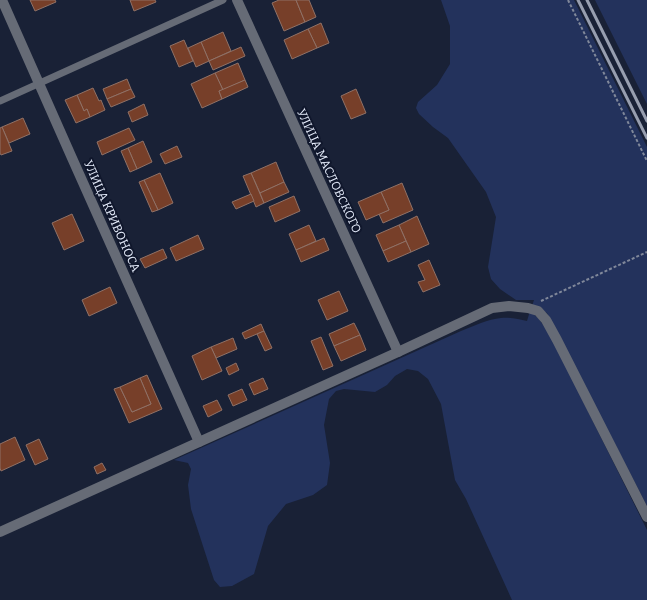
<svg xmlns="http://www.w3.org/2000/svg" width="647" height="600" font-family="Bitter,serif">
	<rect width="100%" height="100%" fill="#192136"/>
	<g fill="#23325c">
		<path d="M441 0H574L647 147V506L547 313 532 306 534 300H516L500 289 491 279 488 267 496 217 486 192 448 138 433 127 419 114 416 108 418 102 437 85 450 64V26Z"/>
		<path d="M595 0H647V104Z"/>
		<path d="M530 311 539 319 550 335 647 530V600H512L466 499 455 480 441 404 428 379 418 371 407 369 395 376 387 385 375 392 344 389 336 391 329 399 324 425 330 463 327 485 313 495 286 504 268 526 254 574 232 586 220 587 214 580 191 509 188 485 191 469 188 463 174 460 461 331C474 326 488 319 501 318 510 317 519 319 527 321Z"/>
	</g>
	<g fill="#773f29" stroke="#907166">
		<path d="M30 0H55L56 2 35 11Z"/>
		<path d="M130 0H155L156 2 134 11Z"/>
		<path d="M279 0H296L305 22 284 31 272 3Z"/>
		<path d="M296 0H309L316 17 305 22Z"/>
		<path d="M321 23 329 43 317 48 308 29Z"/>
		<path d="M308 29 317 48 292 59 284 40Z"/>
		<path d="M223 32 231 51 209 61 201 42Z"/>
		<path d="M184 40 193 61 179 67 170 46Z"/>
		<path d="M201 42 209 61 196 67 188 48Z"/>
		<path d="M241 47 245 56 213 70 209 61Z"/>
		<path d="M238 63 245 80 223 90 215 73Z"/>
		<path d="M215 73 223 90 219 91 222 99 202 108 191 84Z"/>
		<path d="M127 79 131 89 107 99 103 89Z"/>
		<path d="M245 80 248 87 222 99 219 91Z"/>
		<path d="M93 88 99 101 101 100 105 110 90 117 87 109 84 111 77 95Z"/>
		<path d="M131 89 135 97 111 107 107 99Z"/>
		<path d="M356 89 366 113 351 119 341 96Z"/>
		<path d="M77 95 84 111 87 109 90 117 76 123 65 100Z"/>
		<path d="M144 104 148 115 132 122 128 112Z"/>
		<path d="M23 118 30 134 9 143 2 127Z"/>
		<path d="M2 127 12 151 1 155 0 153V128Z"/>
		<path d="M129 128 135 140 102 155 97 142Z"/>
		<path d="M143 141 152 162 137 169 128 148Z"/>
		<path d="M177 146 182 157 165 164 160 154Z"/>
		<path d="M128 148 137 169 130 172 121 151Z"/>
		<path d="M276 162 284 182 260 193 251 173Z"/>
		<path d="M160 173 173 203 158 210 144 180Z"/>
		<path d="M251 173 264 203 256 207 243 176Z"/>
		<path d="M144 180 158 210 152 212 139 182Z"/>
		<path d="M284 182 289 192 264 203 260 193Z"/>
		<path d="M402 183 413 210 383 223 379 214 389 210 381 192Z"/>
		<path d="M381 192 389 210 366 220 358 202Z"/>
		<path d="M251 194 254 201 236 209 232 202Z"/>
		<path d="M294 196 300 211 275 222 269 207Z"/>
		<path d="M72 214 84 241 64 250 52 223Z"/>
		<path d="M417 216 429 244 411 252 399 225Z"/>
		<path d="M309 225 316 241 296 250 289 234Z"/>
		<path d="M399 225 406 241 383 251 376 235Z"/>
		<path d="M198 235 204 249 176 261 170 248Z"/>
		<path d="M324 238 329 250 301 262 296 250Z"/>
		<path d="M406 241 411 252 388 262 383 251Z"/>
		<path d="M163 249 167 258 145 268 140 259Z"/>
		<path d="M429 260 440 285 423 292 418 282 425 280 418 265Z"/>
		<path d="M110 287 117 303 89 316 82 300Z"/>
		<path d="M339 291 348 311 327 320 318 300Z"/>
		<path d="M354 323 360 335 334 346 329 334Z"/>
		<path d="M261 324 264 331 245 339 242 333Z"/>
		<path d="M264 331 272 348 265 351 257 334Z"/>
		<path d="M360 335 366 350 341 361 334 346Z"/>
		<path d="M321 337 333 366 323 370 311 341Z"/>
		<path d="M233 338 237 349 216 358 211 347Z"/>
		<path d="M211 347 222 371 202 380 192 356Z"/>
		<path d="M236 363 239 370 229 375 226 368Z"/>
		<path d="M147 375 162 409 129 423 114 389 120 387 132 412 151 404 140 378Z"/>
		<path d="M140 378 151 404 132 412 120 387Z"/>
		<path d="M263 378 268 389 254 395 249 384Z"/>
		<path d="M242 389 247 400 233 406 228 395Z"/>
		<path d="M217 400 222 410 208 417 203 406Z"/>
		<path d="M15 437 25 460 1 471 0 468V444Z"/>
		<path d="M39 439 48 459 35 465 26 445Z"/>
		<path d="M102 463 106 470 97 474 94 467Z"/>
	</g>
	<g fill="none" stroke-linecap="round" stroke-linejoin="round">
		<g stroke="#80889a" stroke-width="2" stroke-dasharray="3 2" stroke-linecap="butt">
			<path d="M568 0 647 161"/>
			<path d="M541 301 647 252"/>
		</g>
		<path stroke="#666b76" stroke-width="7" d="M0 101 223 0"/>
		<g stroke="#666b76" stroke-width="10">
			<path d="M2 0 72 158 199 442"/>
			<path d="M237 0 398 352"/>
			<path d="M0 532 398 352 492 308 509 306 528 308 538 311 546 320 557 340 647 517"/>
		</g>
		<g stroke="#979eaf" stroke-width="3">
			<path d="M578 0 647 138"/>
			<path d="M587 0 647 121"/>
		</g>
	</g>
	<g text-anchor="middle" dominant-baseline="central" stroke-width="4" stroke-linejoin="round" paint-order="stroke">
		<g font-size="12" fill="#e6edfc" stroke="#10172c">
			<text transform="translate(329 171) rotate(65)">УЛИЦА МАСЛОВСКОГО</text>
			<text transform="translate(112 216) rotate(66)">УЛИЦА КРИВОНОСА</text>
		</g>
	</g>
</svg>
